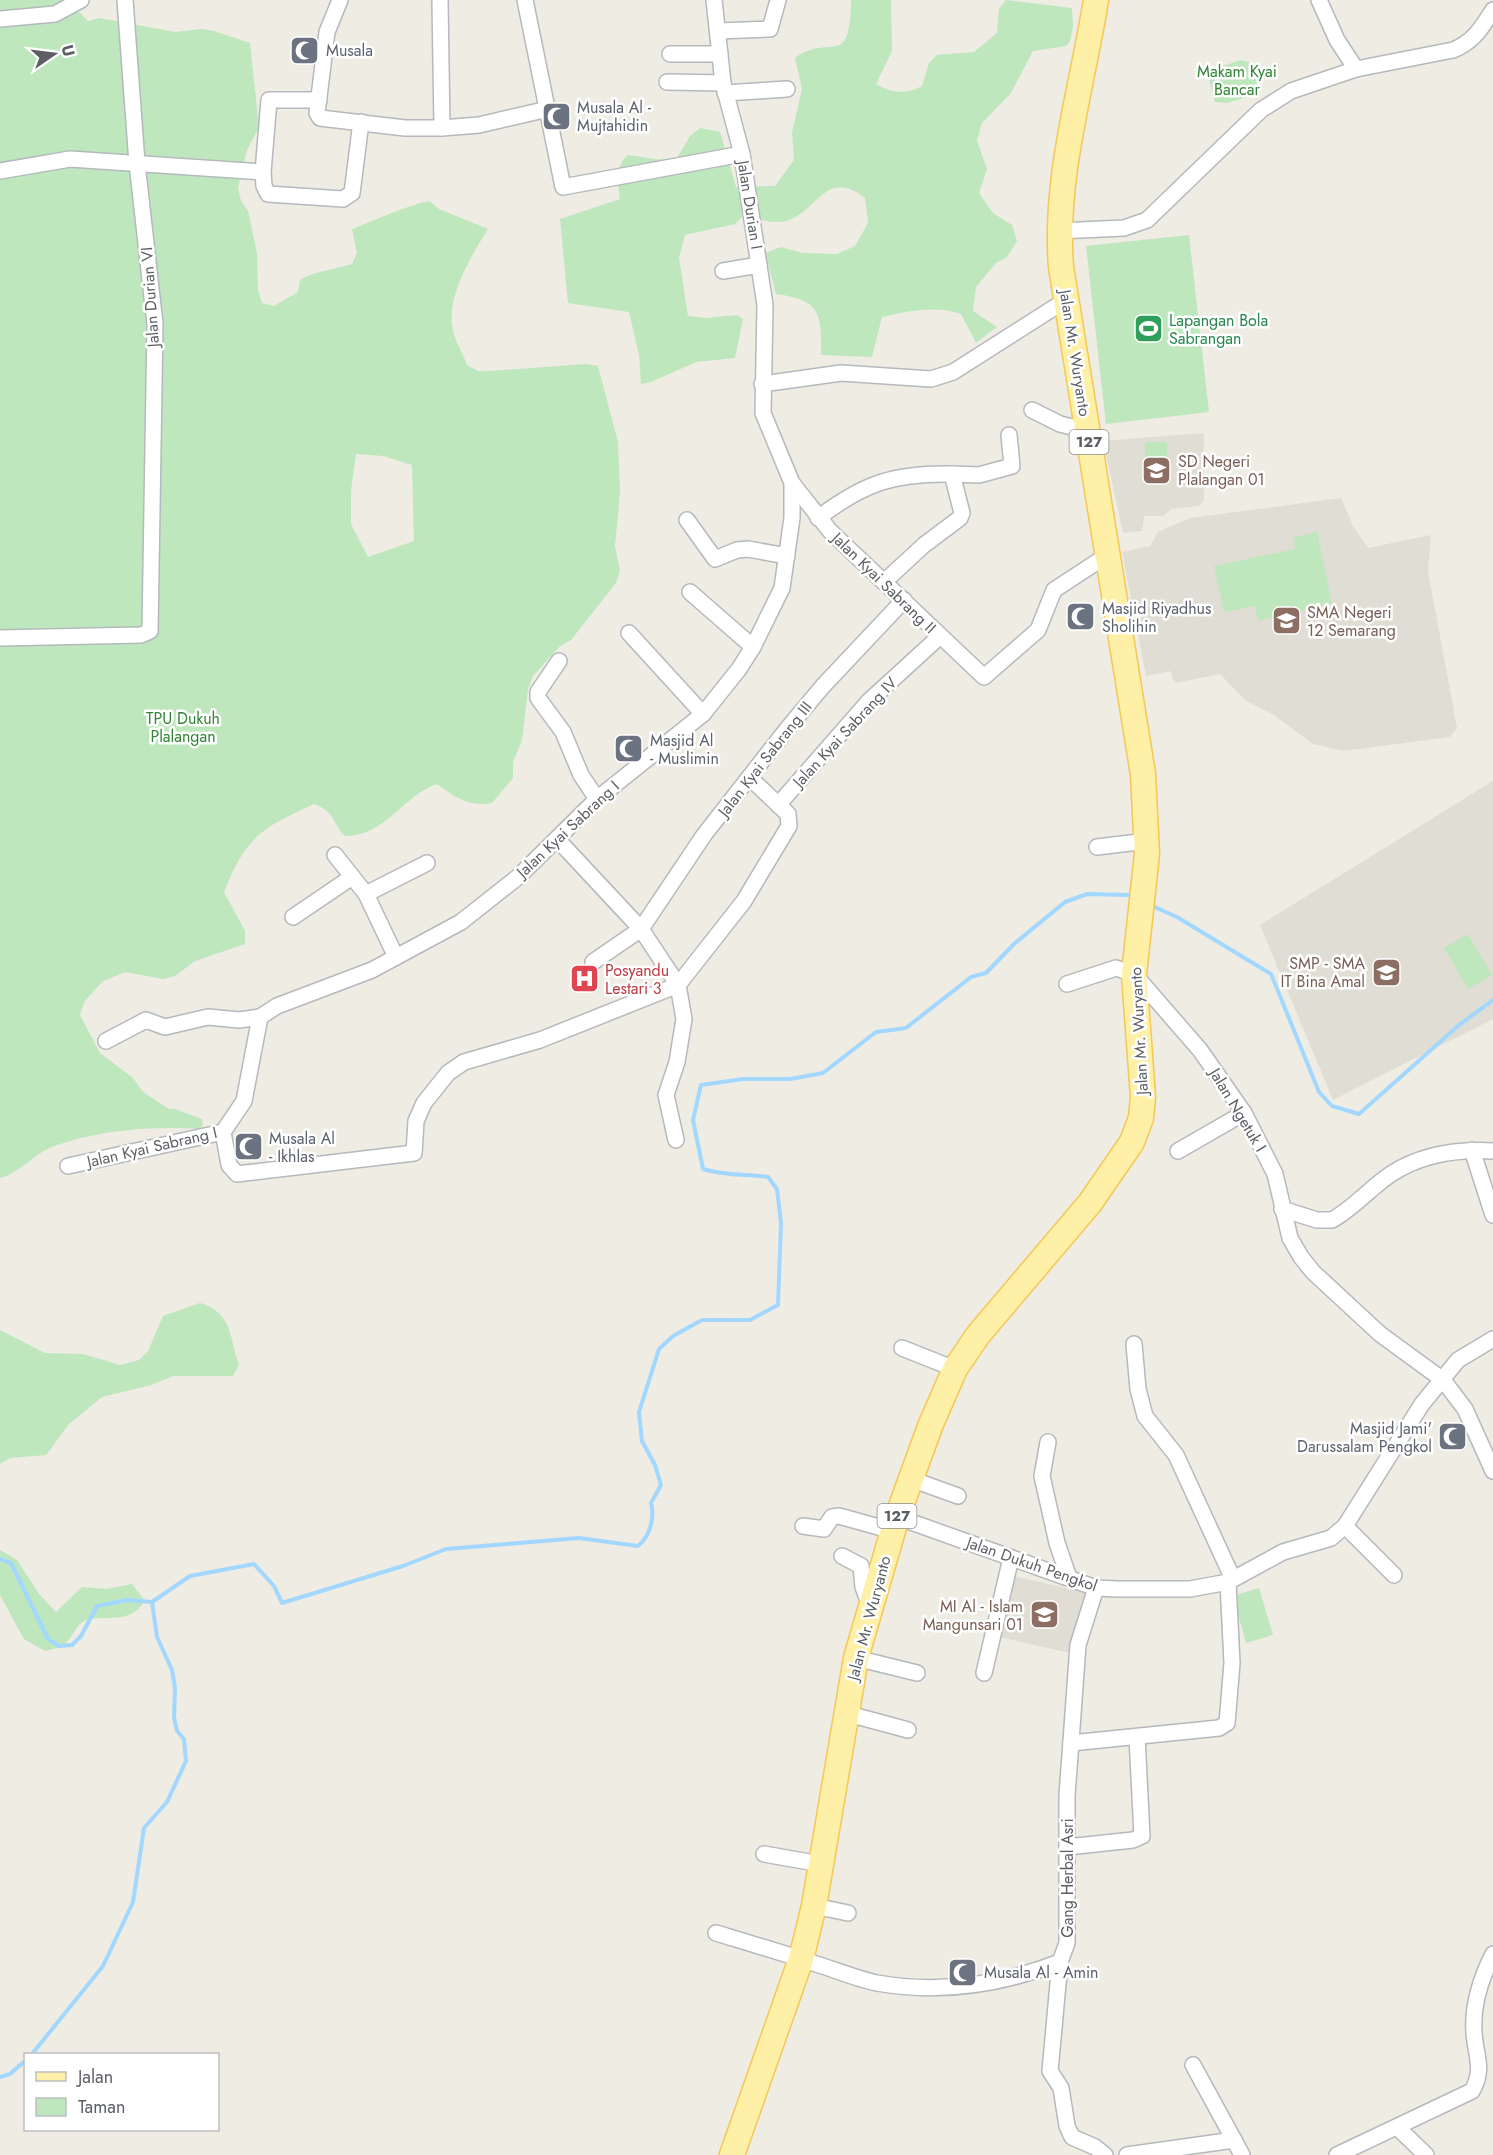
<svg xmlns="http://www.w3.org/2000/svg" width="1493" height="2155" font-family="Jost,sans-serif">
	<rect width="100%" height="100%" fill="#eeece3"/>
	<g fill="#e0ddd4">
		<path d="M1204 433V500L1199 506 1171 509 1163 516H1144L1142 531 1123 533 1103 441Z"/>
		<path d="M1341 498 1353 526 1368 548 1431 535 1428 571 1457 728 1450 737 1344 751 1313 744 1274 715 1246 701 1220 674 1175 683 1170 671 1146 676 1122 552 1150 546 1158 532 1190 518Z"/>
		<path d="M1493 781V1019L1333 1100 1260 925Z"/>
		<path d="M1014 1576 1087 1593 1074 1654 1000 1637Z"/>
	</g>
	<g fill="#bee7be" fill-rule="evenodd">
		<path d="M0 0H67L88 21 99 18 175 32 202 29 214 31 250 43 259 127 247 150 238 188 241 201 248 211 257 253 258 290 262 303 274 306 298 292 300 280C311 272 337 269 352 264L357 253 352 229C373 221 408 205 429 201L439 209 488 229C472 255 448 293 452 325 453 338 463 353 467 365L478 371H490L586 364 598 366 618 442 620 492 615 546 620 571 616 583 571 640 560 646 533 676 528 689 522 740 513 762V778L492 803C468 807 455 797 437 784 402 796 386 836 345 836 331 822 336 812 314 804 262 828 246 836 224 892L245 931V944L195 961 175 976 163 979 125 972 102 982 84 1002 80 1015 100 1053 133 1078 143 1092 169 1109H175L202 1119 203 1125 199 1129C151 1126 97 1130 52 1147 34 1154 18 1174 0 1178ZM356 454 383 456 412 465 414 541 368 557 351 524V491Z"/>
		<path d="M851 0H891L892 51 876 84C891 93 907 95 922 86L929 63 937 55 974 52 997 33 999 9 1006 0 1072 8 1073 27 1070 41 1066 46 1033 51 1011 93 982 123 977 141 987 169 979 193 993 213 1012 225 1017 241 1007 257 996 263 976 287 973 311 997 327 976 343 961 314C936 305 908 311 882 317L872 357 821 355C822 312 820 300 776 294L765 253 781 247 802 253 837 254 855 246 868 223 865 198C826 168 819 209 789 220 776 225 756 219 743 216L735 224 685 235 679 258 688 316 705 318 737 315 743 319 735 358 696 362 651 382 641 384 639 355 629 312 568 303 560 219 620 199C618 184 614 166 628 155 645 157 659 162 677 158L690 136 700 128 720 132 736 187 775 186 794 160 792 133 802 89 795 58C830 32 850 72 851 0Z"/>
		<path d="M1241 60 1255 64 1258 82 1250 96 1227 103 1215 102 1209 80 1214 69Z"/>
		<path d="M1189 235 1209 412 1106 424 1086 246Z"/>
		<path d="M1145 442H1167V481L1145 480Z"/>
		<path d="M1317 532 1332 604 1258 621 1255 606 1224 612 1214 566 1295 549 1293 538Z"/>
		<path d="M1468 934 1492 975 1468 989 1444 948Z"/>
		<path d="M200 1303C233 1313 229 1337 239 1365L233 1376H173L151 1385 102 1397 69 1424 46 1455 10 1458 0 1464V1330L45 1353 83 1354 120 1365 139 1360 148 1351 163 1316Z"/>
		<path d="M0 1550 17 1560 39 1594 56 1612 82 1587 107 1589 132 1584 145 1601C130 1623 113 1616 90 1619 75 1621 74 1639 63 1645 58 1648 50 1650 45 1651L24 1639 0 1595Z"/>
		<path d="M1259 1588 1273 1635 1246 1643 1233 1596Z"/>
	</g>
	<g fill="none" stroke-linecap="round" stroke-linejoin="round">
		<g stroke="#a2d7ff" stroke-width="4">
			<path d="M1150 905 1177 917 1271 974 1319 1092 1332 1106 1359 1114 1459 1025 1493 1000"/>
			<path d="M0 1559 11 1563 48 1639 59 1646 72 1645 81 1636 97 1606 127 1600 152 1602"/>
			<path d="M32 2054 103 1966 133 1902 144 1828 167 1802 186 1761 184 1739 177 1731 174 1717 175 1688 172 1670 157 1637 152 1602 190 1576 254 1564 274 1586 282 1603 403 1566 446 1549 579 1538 638 1546C650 1536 655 1518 651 1503L661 1485 655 1465 642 1441 639 1412 659 1349 673 1336 702 1320H750L778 1305 781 1223 777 1189 768 1177C745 1174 725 1176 703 1169L693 1120 701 1085 743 1079H790L823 1073 876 1032 906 1028 971 977 986 973 1014 944 1065 902 1087 894 1128 895 1135 898"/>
			<path d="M0 2077 10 2074 26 2060"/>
		</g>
		<defs>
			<g id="street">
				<path d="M340 0 327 32 317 113 320 118 405 128H442L479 125 548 109"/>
				<path d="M440 0 442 128"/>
				<path d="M525 0 563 187 742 154"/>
				<path d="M1319 0 1337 40 1356 69"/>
				<path d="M0 19 55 14 81 0"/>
				<path d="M718 31 770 29 778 0"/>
				<path d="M670 54H720"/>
				<path d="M667 82 723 83"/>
				<path d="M725 93 787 89"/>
				<path d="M0 171 70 159 263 172 264 186 268 194 343 199 352 193 361 122"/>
				<path d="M263 172 269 100H319"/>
				<path d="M1058 231 1124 228 1147 220 1261 110 1291 91 1356 69 1453 50C1474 42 1482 27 1493 10"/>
				<path d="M723 271 759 265"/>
				<path d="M762 384 841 373 931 379 953 372 1066 300"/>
				<path d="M1032 410 1060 424 1088 431"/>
				<path d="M792 483 830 531 984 677 1038 630 1054 590 1106 556"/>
				<path d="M818 518C864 483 894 473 952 474"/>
				<path d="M687 520 715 559 737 550 748 549 787 556"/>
				<path d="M885 581 924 545 960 518 962 513 952 474 979 475 1012 466 1009 435"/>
				<path d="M690 592 753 647"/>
				<path d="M629 633 703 714"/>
				<path d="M0 638 141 635 150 631 155 324 137 163 125 0"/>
				<path d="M559 661 538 692V698L563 732 581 775 597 799"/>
				<path d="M778 805 869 701 939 637"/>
				<path d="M557 839 641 929 678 985 684 1019 677 1062 666 1095 676 1140"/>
				<path d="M1097 847 1147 841"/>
				<path d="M335 855 366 894 396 957"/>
				<path d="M366 894 427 863"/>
				<path d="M293 917 352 877"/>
				<path d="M593 962 641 929 704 835 787 729 823 686 904 600"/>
				<path d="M1067 984 1116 968 1134 974 1200 1050 1244 1113 1275 1174 1290 1238 1301 1257 1313 1272 1380 1334 1443 1380 1465 1409 1493 1471"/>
				<path d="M678 985 744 901 789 826 788 814 750 778"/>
				<path d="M106 1041 146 1020 165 1027 208 1017 239 1020 260 1017 277 1006 372 970 461 922 518 877 597 799 703 714 739 669 753 647 782 588 792 518V483L763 413 765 305 742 154 723 83 714 0"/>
				<path d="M223 1132 229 1165 237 1174 414 1153 416 1121 424 1103 448 1073 464 1062 540 1040 678 985"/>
				<path d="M1472 1150 1493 1215"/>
				<path d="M1178 1151 1244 1113"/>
				<path d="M68 1166 223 1132 244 1101 260 1017"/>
				<path d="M1282 1209 1317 1220H1332C1354 1208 1370 1188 1391 1174 1422 1154 1457 1149 1493 1151"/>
				<path d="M1134 1344 1138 1389 1145 1416 1176 1455 1233 1579"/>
				<path d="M902 1348 955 1369"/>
				<path d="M1048 1442 1042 1476 1057 1543 1069 1578"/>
				<path d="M911 1479 958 1496"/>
				<path d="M897 1517 1096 1588 1117 1589H1190L1228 1582 1283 1552 1331 1538 1345 1526 1422 1404 1458 1360 1493 1339"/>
				<path d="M803 1526 824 1529 832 1517 839 1516 893 1531"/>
				<path d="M1345 1526 1394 1575"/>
				<path d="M842 1556 861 1566 863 1587 870 1606"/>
				<path d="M856 1658 917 1673"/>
				<path d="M984 1673 1011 1558"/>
				<path d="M845 1713 908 1730"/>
				<path d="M1071 1743 1219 1728 1227 1723 1232 1663 1228 1582"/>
				<path d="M1067 1847 1133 1840 1142 1836 1137 1737"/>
				<path d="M764 1854 821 1864"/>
				<path d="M814 1906 848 1913"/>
				<path d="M716 1933C749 1943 783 1953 816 1964 836 1970 857 1979 877 1983 940 1994 1001 1985 1060 1962L1067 1943V1795L1070 1755 1078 1645 1096 1588"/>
				<path d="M1060 1962 1050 2071 1061 2088 1067 2126 1072 2137 1095 2147 1105 2155"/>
				<path d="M1193 2065 1234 2140"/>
				<path d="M1398 2128 1426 2155"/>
				<path d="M1127 2155 1234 2140 1242 2155"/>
				<path d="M1337 2155 1472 2091C1485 2069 1475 2055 1474 2032 1472 2005 1481 1978 1493 1954"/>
			</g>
			<path id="primary" d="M732 2155 801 1959 814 1906 856 1658 897 1517 931 1424 955 1369 978 1335 1090 1203 1132 1142 1141 1118 1143 1097 1134 974 1147 854 1143 774 1061 267C1054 176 1082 89 1096 0"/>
		</defs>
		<use href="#street" stroke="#b5b9bd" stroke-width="18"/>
		<use href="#primary" stroke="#f5c754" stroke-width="27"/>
		<use href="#street" stroke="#fff" stroke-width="15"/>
		<use href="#primary" stroke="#fff0a7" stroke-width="24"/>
	</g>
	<defs>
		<symbol id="mosque-square" viewBox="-11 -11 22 22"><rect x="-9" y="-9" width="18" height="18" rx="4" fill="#6b7280" stroke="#fff"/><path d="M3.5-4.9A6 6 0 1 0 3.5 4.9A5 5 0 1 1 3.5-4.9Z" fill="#fff"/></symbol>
		<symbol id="stadium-square" viewBox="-11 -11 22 22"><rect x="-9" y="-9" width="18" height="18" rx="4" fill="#2e9e5b" stroke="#fff"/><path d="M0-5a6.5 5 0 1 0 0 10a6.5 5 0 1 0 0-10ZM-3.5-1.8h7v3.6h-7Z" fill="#fff"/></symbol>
		<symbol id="school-square" viewBox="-11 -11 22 22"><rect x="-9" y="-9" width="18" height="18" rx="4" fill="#8d6e63" stroke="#fff"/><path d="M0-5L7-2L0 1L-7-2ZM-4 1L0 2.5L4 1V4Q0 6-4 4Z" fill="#fff"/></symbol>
		<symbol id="hospital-square" viewBox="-11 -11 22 22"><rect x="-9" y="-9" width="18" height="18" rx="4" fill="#e0444e" stroke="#fff"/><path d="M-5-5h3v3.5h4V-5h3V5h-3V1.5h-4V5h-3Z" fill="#fff"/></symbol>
	</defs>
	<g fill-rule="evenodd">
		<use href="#mosque-square" x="288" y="34" width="33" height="33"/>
		<use href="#mosque-square" x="540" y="100" width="33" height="33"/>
		<use href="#stadium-square" x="1132" y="312" width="33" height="33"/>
		<use href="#school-square" x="1140" y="454" width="33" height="33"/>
		<use href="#mosque-square" x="1064" y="600" width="33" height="33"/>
		<use href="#school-square" x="1270" y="604" width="33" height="33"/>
		<use href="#mosque-square" x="612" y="732" width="33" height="33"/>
		<use href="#school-square" x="1370" y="956" width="33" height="33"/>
		<use href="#hospital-square" x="568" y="962" width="33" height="33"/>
		<use href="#mosque-square" x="232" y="1130" width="33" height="33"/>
		<use href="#mosque-square" x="1436" y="1420" width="33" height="33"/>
		<use href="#school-square" x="1028" y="1598" width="33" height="33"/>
		<use href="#mosque-square" x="946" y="1956" width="33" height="33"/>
	</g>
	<g text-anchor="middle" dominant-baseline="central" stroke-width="5" stroke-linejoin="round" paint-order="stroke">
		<g fill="#fff" stroke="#8c8f92" stroke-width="1.5">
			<rect x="1069.5" y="430" width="39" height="24" rx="4.5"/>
			<rect x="877.5" y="1504" width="39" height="24" rx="4.5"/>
		</g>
		<g font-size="15" font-weight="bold" fill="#5b5f64">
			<text x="1089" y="442">127</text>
			<text x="897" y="1516">127</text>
		</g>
		<g font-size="16" fill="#5b616d" stroke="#fff" text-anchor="start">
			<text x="326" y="50">Musala</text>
			<text x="577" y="107">Musala Al -<tspan x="577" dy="18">Mujtahidin</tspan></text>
			<text x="1102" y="608">Masjid Riyadhus<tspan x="1102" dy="18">Sholihin</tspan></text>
			<text x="650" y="740">Masjid Al<tspan x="650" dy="18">- Muslimin</tspan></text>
			<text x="269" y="1138">Musala Al<tspan x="269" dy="18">- Ikhlas</tspan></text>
			<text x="1432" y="1428" text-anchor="end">Masjid Jami'<tspan x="1432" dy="18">Darussalam Pengkol</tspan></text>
			<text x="984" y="1972">Musala Al - Amin</text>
		</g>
		<g font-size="16" fill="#318435" stroke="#fff">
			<text x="1237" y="71">Makam Kyai<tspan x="1237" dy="18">Bancar</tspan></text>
			<text x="183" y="718">TPU Dukuh<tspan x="183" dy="18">Plalangan</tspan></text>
		</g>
		<g font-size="16" fill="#5b5f64" stroke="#fff">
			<text transform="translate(750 205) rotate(81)">Jalan Durian I</text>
			<text transform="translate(150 297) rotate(-94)">Jalan Durian VI</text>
			<text transform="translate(1075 353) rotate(81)">Jalan Mr. Wuryanto</text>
			<text transform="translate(884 583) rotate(44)">Jalan Kyai Sabrang II</text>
			<text transform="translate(845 732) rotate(-47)">Jalan Kyai Sabrang IV</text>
			<text transform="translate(765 759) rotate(-52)">Jalan Kyai Sabrang III</text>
			<text transform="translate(568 829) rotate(-43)">Jalan Kyai Sabrang I</text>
			<text transform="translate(1139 1031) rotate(-93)">Jalan Mr. Wuryanto</text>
			<text transform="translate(1238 1110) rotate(59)">Jalan Ngetuk I</text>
			<text transform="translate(152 1147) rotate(-13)">Jalan Kyai Sabrang I</text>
			<text transform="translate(1032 1564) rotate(19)">Jalan Dukuh Pengkol</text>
			<text transform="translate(869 1618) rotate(-75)">Jalan Mr. Wuryanto</text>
			<text transform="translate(1067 1878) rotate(-90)">Gang Herbal Asri</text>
		</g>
		<g font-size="16" fill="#27864d" stroke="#fff" text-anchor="start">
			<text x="1169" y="320">Lapangan Bola<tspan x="1169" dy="18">Sabrangan</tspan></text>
		</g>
		<g font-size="16" fill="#785e54" stroke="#fff" text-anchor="start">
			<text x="1178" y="461">SD Negeri<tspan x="1178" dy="18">Plalangan 01</tspan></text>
			<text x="1307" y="612">SMA Negeri<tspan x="1307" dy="18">12 Semarang</tspan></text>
			<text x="1365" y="963" text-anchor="end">SMP - SMA<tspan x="1365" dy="18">IT Bina Amal</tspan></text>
			<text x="1023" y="1606" text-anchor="end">MI Al - Islam<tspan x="1023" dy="18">Mangunsari 01</tspan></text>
		</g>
		<g font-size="16" fill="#be3a42" stroke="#fff" text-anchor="start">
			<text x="605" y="970">Posyandu<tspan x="605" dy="18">Lestari 3</tspan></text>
		</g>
	</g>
	<rect x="24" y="2053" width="195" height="78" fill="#ffffff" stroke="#bdbfc1" stroke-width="1.5"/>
	<rect x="36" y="2072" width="30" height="9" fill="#fff0a7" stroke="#bdbfc1" stroke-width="1.5"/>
	<text x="78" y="2083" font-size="18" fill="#5b5f64">Jalan</text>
	<rect x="36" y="2098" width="30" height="18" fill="#bee7be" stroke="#bdbfc1" stroke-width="1.5"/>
	<text x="78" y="2113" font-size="18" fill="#5b5f64">Taman</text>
	<g transform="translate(54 54) rotate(76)" stroke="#ffffff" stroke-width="4.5" paint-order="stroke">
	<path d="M0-4.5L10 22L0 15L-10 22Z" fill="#5b5f64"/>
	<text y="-9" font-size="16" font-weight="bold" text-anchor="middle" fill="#5b5f64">U</text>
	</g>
</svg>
